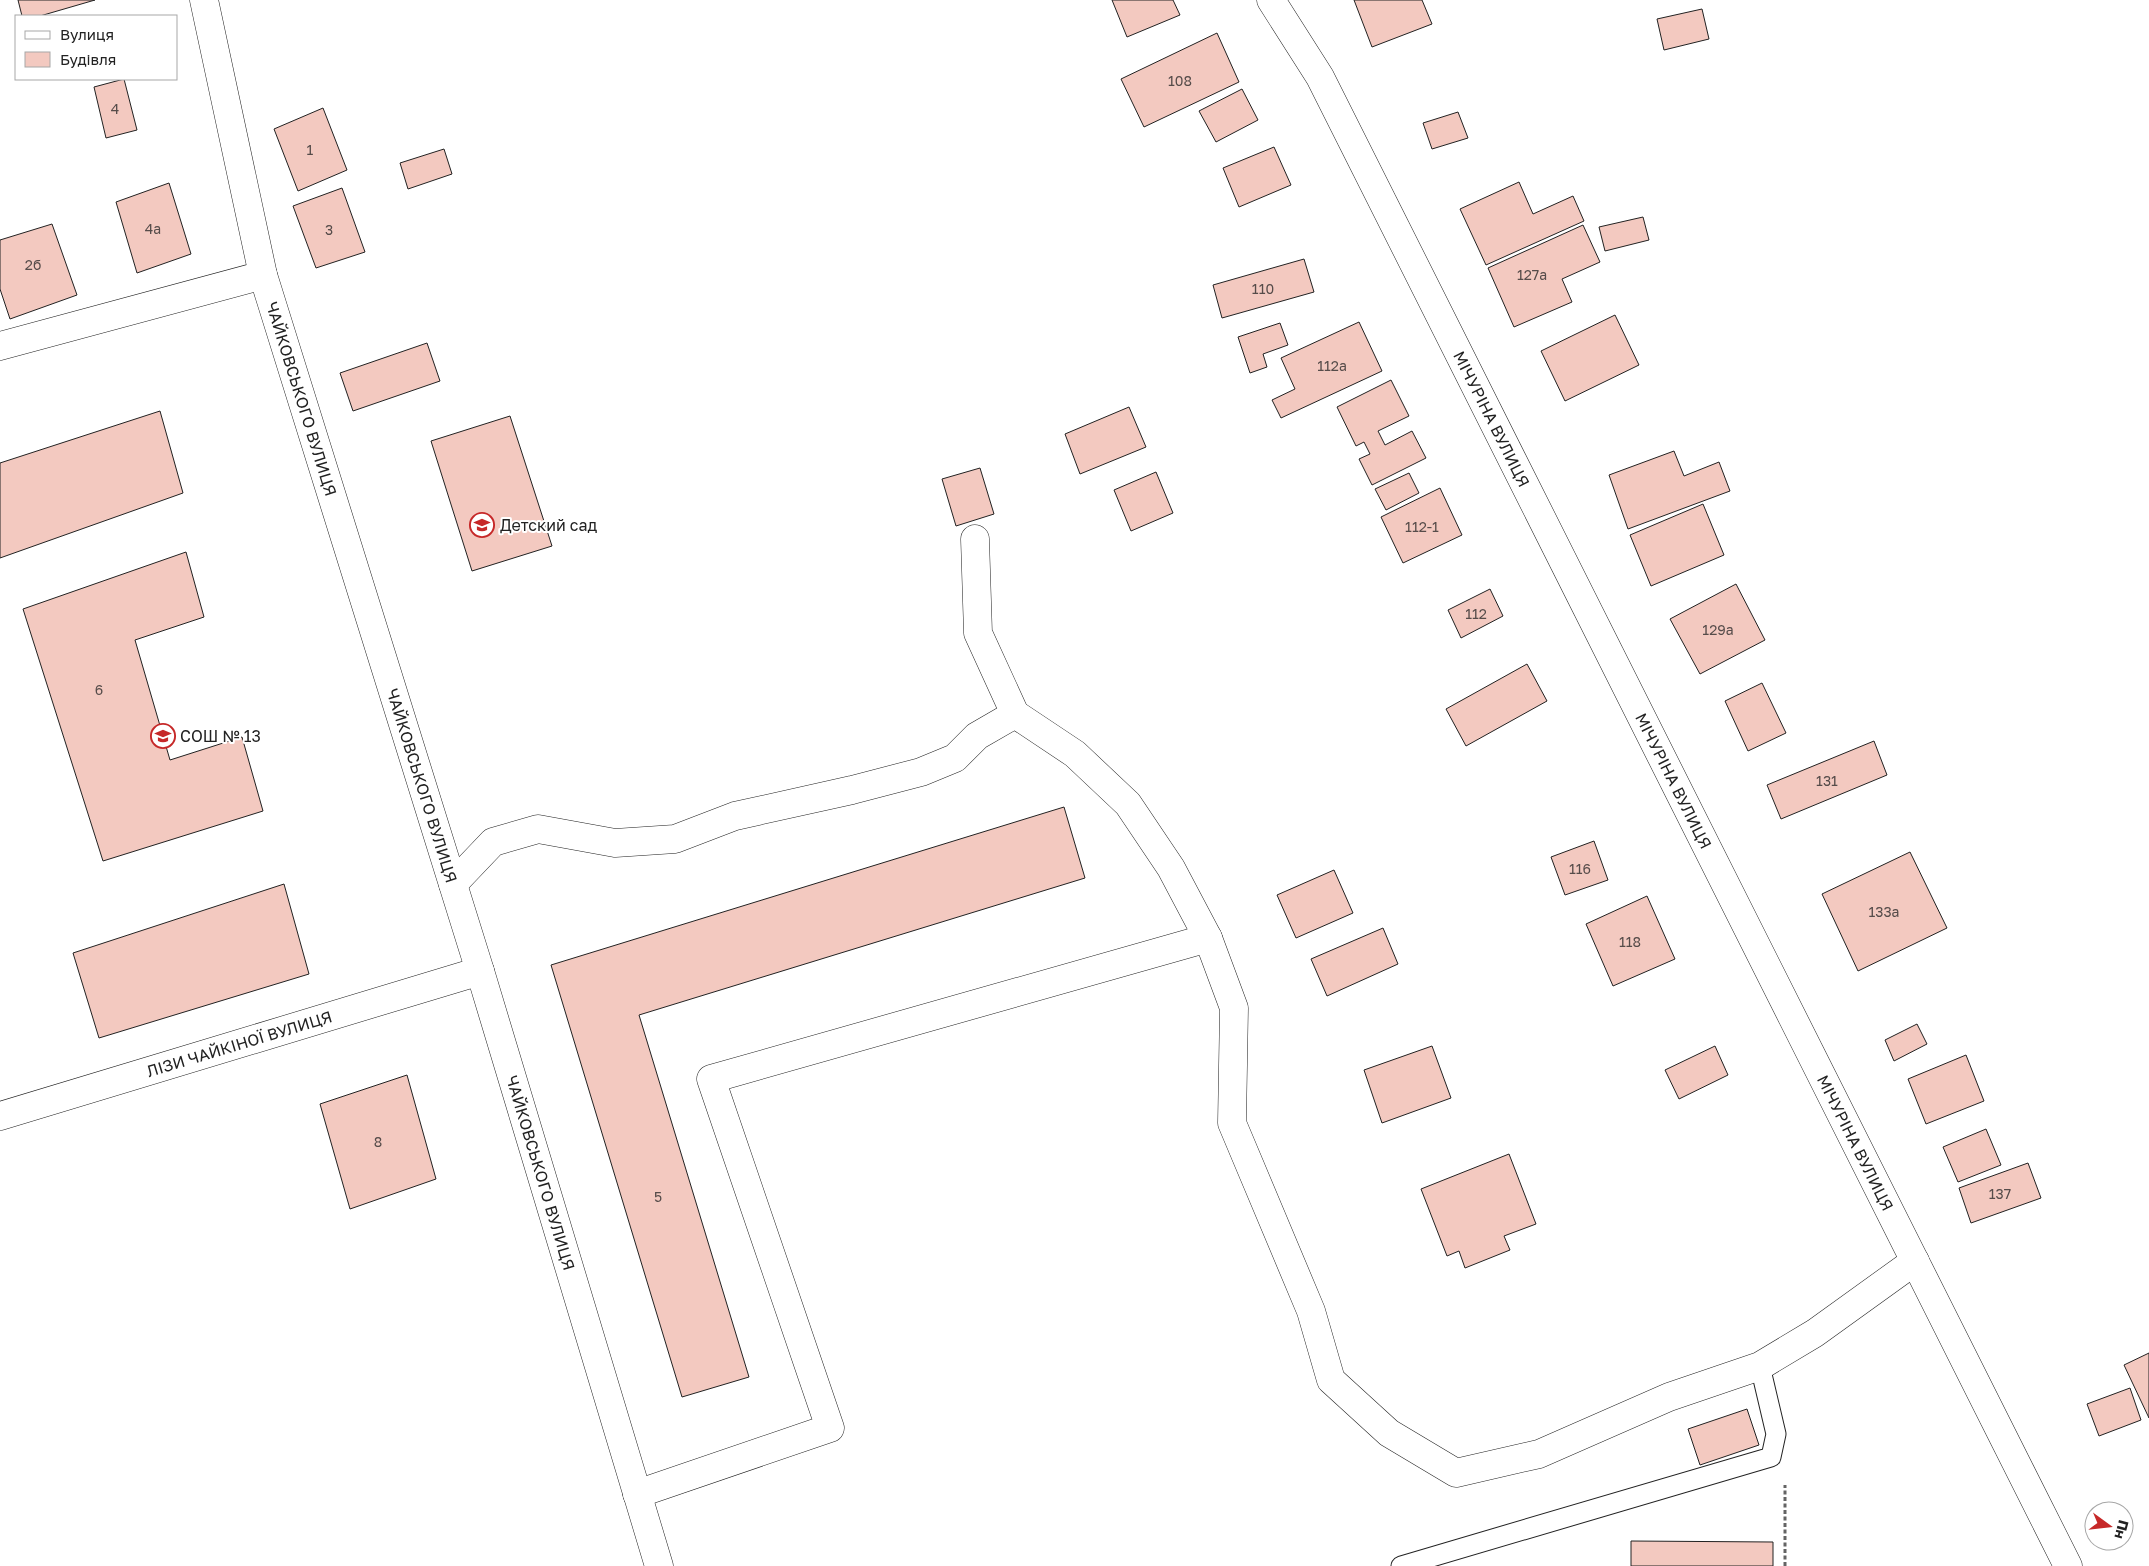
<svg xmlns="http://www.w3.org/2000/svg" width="2149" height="1566" font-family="'Golos Text',sans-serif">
	<rect width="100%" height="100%" fill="#fff"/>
	<g fill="#f3c9c0" stroke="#222">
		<path d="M18 0H95L40 16H22Z"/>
		<path d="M1112 0H1173L1180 15 1127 37Z"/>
		<path d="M1354 0H1422L1432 24 1372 47Z"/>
		<path d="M1702 9 1709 39 1664 50 1657 19Z"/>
		<path d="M1217 33 1239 82 1144 127 1121 79Z"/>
		<path d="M124 79 137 130 106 138 94 87Z"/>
		<path d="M1242 89 1258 120 1216 142 1199 111Z"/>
		<path d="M323 108 347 170 298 191 274 129Z"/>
		<path d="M1458 112 1468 138 1432 149 1423 123Z"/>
		<path d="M1274 147 1291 185 1239 207 1223 168Z"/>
		<path d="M444 149 452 174 408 189 400 163Z"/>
		<path d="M1519 182 1533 214 1573 196 1584 221 1486 265 1460 209Z"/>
		<path d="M169 183 191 254 137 273 116 202Z"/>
		<path d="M342 188 365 252 316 268 293 206Z"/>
		<path d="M1643 217 1649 240 1605 251 1599 227Z"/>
		<path d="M52 224 77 295 10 319 0 289V240Z"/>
		<path d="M1583 225 1600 262 1562 279 1572 302 1514 327 1488 268Z"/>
		<path d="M1304 259 1314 292 1222 318 1213 285Z"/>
		<path d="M1615 315 1639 365 1565 401 1541 351Z"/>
		<path d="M1359 322 1382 371 1281 418 1272 400 1295 389 1281 358Z"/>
		<path d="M1280 323 1288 345 1263 354 1267 367 1250 373 1238 337Z"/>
		<path d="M427 343 440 381 353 411 340 373Z"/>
		<path d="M1391 380 1409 416 1378 431 1385 445 1412 431 1426 458 1372 485 1359 459 1370 454 1364 442 1356 446 1337 407Z"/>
		<path d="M1129 407 1146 447 1080 474 1065 434Z"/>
		<path d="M160 411 183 493 0 558V463Z"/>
		<path d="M510 416 552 546 472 571 431 441Z"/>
		<path d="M1674 451 1684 476 1719 462 1730 491 1628 529 1609 475Z"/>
		<path d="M980 468 994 514 956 526 942 479Z"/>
		<path d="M1156 472 1173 513 1131 531 1114 490Z"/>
		<path d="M1409 473 1419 493 1386 510 1375 489Z"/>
		<path d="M1440 488 1462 535 1403 563 1381 517Z"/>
		<path d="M1703 504 1724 555 1651 586 1630 535Z"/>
		<path d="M186 552 204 617 135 640 170 760 242 737 263 811 103 861 23 609Z"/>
		<path d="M1736 584 1765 640 1700 674 1670 619Z"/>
		<path d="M1490 589 1503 616 1461 638 1448 610Z"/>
		<path d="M1527 664 1547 701 1466 746 1446 709Z"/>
		<path d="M1762 683 1786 733 1748 751 1725 701Z"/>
		<path d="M1874 741 1887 775 1781 819 1767 785Z"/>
		<path d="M1064 807 1085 878 639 1015 749 1377 682 1397 551 965Z"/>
		<path d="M1594 841 1608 880 1565 895 1551 857Z"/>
		<path d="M1910 852 1947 928 1858 971 1822 894Z"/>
		<path d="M1334 870 1353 913 1296 938 1277 895Z"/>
		<path d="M284 884 309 974 99 1038 73 953Z"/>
		<path d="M1647 896 1675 959 1613 986 1586 924Z"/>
		<path d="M1383 928 1398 964 1327 996 1311 959Z"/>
		<path d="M1917 1024 1927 1044 1894 1061 1885 1040Z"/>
		<path d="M1432 1046 1451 1098 1382 1123 1364 1070Z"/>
		<path d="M1715 1046 1728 1075 1679 1099 1665 1070Z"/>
		<path d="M1966 1055 1984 1101 1926 1124 1908 1079Z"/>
		<path d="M407 1075 436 1179 350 1209 320 1104Z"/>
		<path d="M1986 1129 2001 1165 1958 1182 1943 1147Z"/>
		<path d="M1509 1154 1536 1224 1504 1236 1510 1250 1465 1268 1459 1251 1447 1256 1421 1189Z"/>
		<path d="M2028 1163 2041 1198 1971 1223 1959 1188Z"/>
		<path d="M2149 1353V1418L2124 1365Z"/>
		<path d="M2130 1388 2141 1420 2099 1436 2087 1404Z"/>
		<path d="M1747 1409 1759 1445 1700 1465 1688 1429Z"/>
		<path d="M1631 1541 1773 1542V1566H1631Z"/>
	</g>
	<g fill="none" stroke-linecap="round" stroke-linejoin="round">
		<defs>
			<path id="service" d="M1401 1566 1771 1457 1776 1434 1760 1366"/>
			<g id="minor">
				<path id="s1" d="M204 0 263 275 480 971 659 1566"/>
				<path id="s2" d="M1271 0 1320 77 2068 1566"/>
				<path d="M0 346 263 275"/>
				<path d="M975 539 978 633 1015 714"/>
				<path d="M453 884 493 842 538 829 615 843 675 839 735 816 852 790 921 772 955 758 977 736 1015 714 1075 754 1128 804 1171 868 1208 938"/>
				<path id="s3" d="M0 1116 480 971"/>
				<path d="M637 1494 830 1428 711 1079 1208 938 1234 1008 1232 1123 1311 1311 1331 1380 1389 1433 1456 1473 1539 1454 1669 1397 1760 1366 1815 1333 1915 1261"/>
			</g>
		</defs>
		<use href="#service" stroke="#222" stroke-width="21"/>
		<use href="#minor" stroke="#222" stroke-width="29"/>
		<path stroke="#646464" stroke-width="3" stroke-dasharray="4 2.5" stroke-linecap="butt" d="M1785 1566V1485"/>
		<use href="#service" stroke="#fff" stroke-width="19"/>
		<use href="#minor" stroke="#fff" stroke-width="28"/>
	</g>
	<defs>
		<symbol id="school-ring" viewBox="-11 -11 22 22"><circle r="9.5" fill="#fff" stroke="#c62828" stroke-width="1.5"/><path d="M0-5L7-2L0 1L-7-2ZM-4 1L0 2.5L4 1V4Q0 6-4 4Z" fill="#c62828"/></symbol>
	</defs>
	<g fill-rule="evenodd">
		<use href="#school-ring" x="468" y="511" width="28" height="28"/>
		<use href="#school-ring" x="149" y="722" width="28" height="28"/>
	</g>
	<g text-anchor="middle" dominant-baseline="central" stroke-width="4" stroke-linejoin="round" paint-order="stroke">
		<g font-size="14" fill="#564c4a">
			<text x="1180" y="80">108</text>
			<text x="115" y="108">4</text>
			<text x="310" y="149">1</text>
			<text x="153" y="228">4а</text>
			<text x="329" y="229">3</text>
			<text x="33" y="264">2б</text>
			<text x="1532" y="274">127а</text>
			<text x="1263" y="288">110</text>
			<text x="1332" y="365">112а</text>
			<text x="1422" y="526">112-1</text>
			<text x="1476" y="613">112</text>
			<text x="1718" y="629">129а</text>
			<text x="99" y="689">6</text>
			<text x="1827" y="780">131</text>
			<text x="1580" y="868">116</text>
			<text x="1884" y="911">133а</text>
			<text x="1630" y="941">118</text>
			<text x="378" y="1141">8</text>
			<text x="2000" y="1193">137</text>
			<text x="658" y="1196">5</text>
		</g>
		<g font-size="16" fill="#222" stroke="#fff">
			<text stroke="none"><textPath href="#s1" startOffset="411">ЧАЙКОВСЬКОГО ВУЛИЦЯ</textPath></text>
			<text stroke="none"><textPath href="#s2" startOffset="474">МІЧУРІНА ВУЛИЦЯ</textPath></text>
			<text stroke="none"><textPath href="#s2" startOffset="879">МІЧУРІНА ВУЛИЦЯ</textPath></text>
			<text stroke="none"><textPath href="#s1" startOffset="816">ЧАЙКОВСЬКОГО ВУЛИЦЯ</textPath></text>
			<text stroke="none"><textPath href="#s3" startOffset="250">ЛІЗИ ЧАЙКІНОЇ ВУЛИЦЯ</textPath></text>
			<text stroke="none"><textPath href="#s2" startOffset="1284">МІЧУРІНА ВУЛИЦЯ</textPath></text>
			<text stroke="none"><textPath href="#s1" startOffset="1221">ЧАЙКОВСЬКОГО ВУЛИЦЯ</textPath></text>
		</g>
		<g font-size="16" fill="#222" stroke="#fff" text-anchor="start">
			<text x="500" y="525">Детский сад</text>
			<text x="180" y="736">СОШ № 13</text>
		</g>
	</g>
	<rect x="15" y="15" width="162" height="65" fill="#ffffff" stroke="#a7a7a7"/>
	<rect x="25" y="31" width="25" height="8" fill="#ffffff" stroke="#a7a7a7"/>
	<text x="60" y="40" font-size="15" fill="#222222">Вулиця</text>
	<rect x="25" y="52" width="25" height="15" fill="#f3c9c0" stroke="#a7a7a7"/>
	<text x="60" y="65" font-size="15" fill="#222222">Будівля</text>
	<g transform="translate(2109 1526) rotate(105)"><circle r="24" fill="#ffffff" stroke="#a7a7a7"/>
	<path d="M0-4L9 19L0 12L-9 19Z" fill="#c62828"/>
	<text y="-8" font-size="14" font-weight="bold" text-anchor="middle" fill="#222222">Пн</text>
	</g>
</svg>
